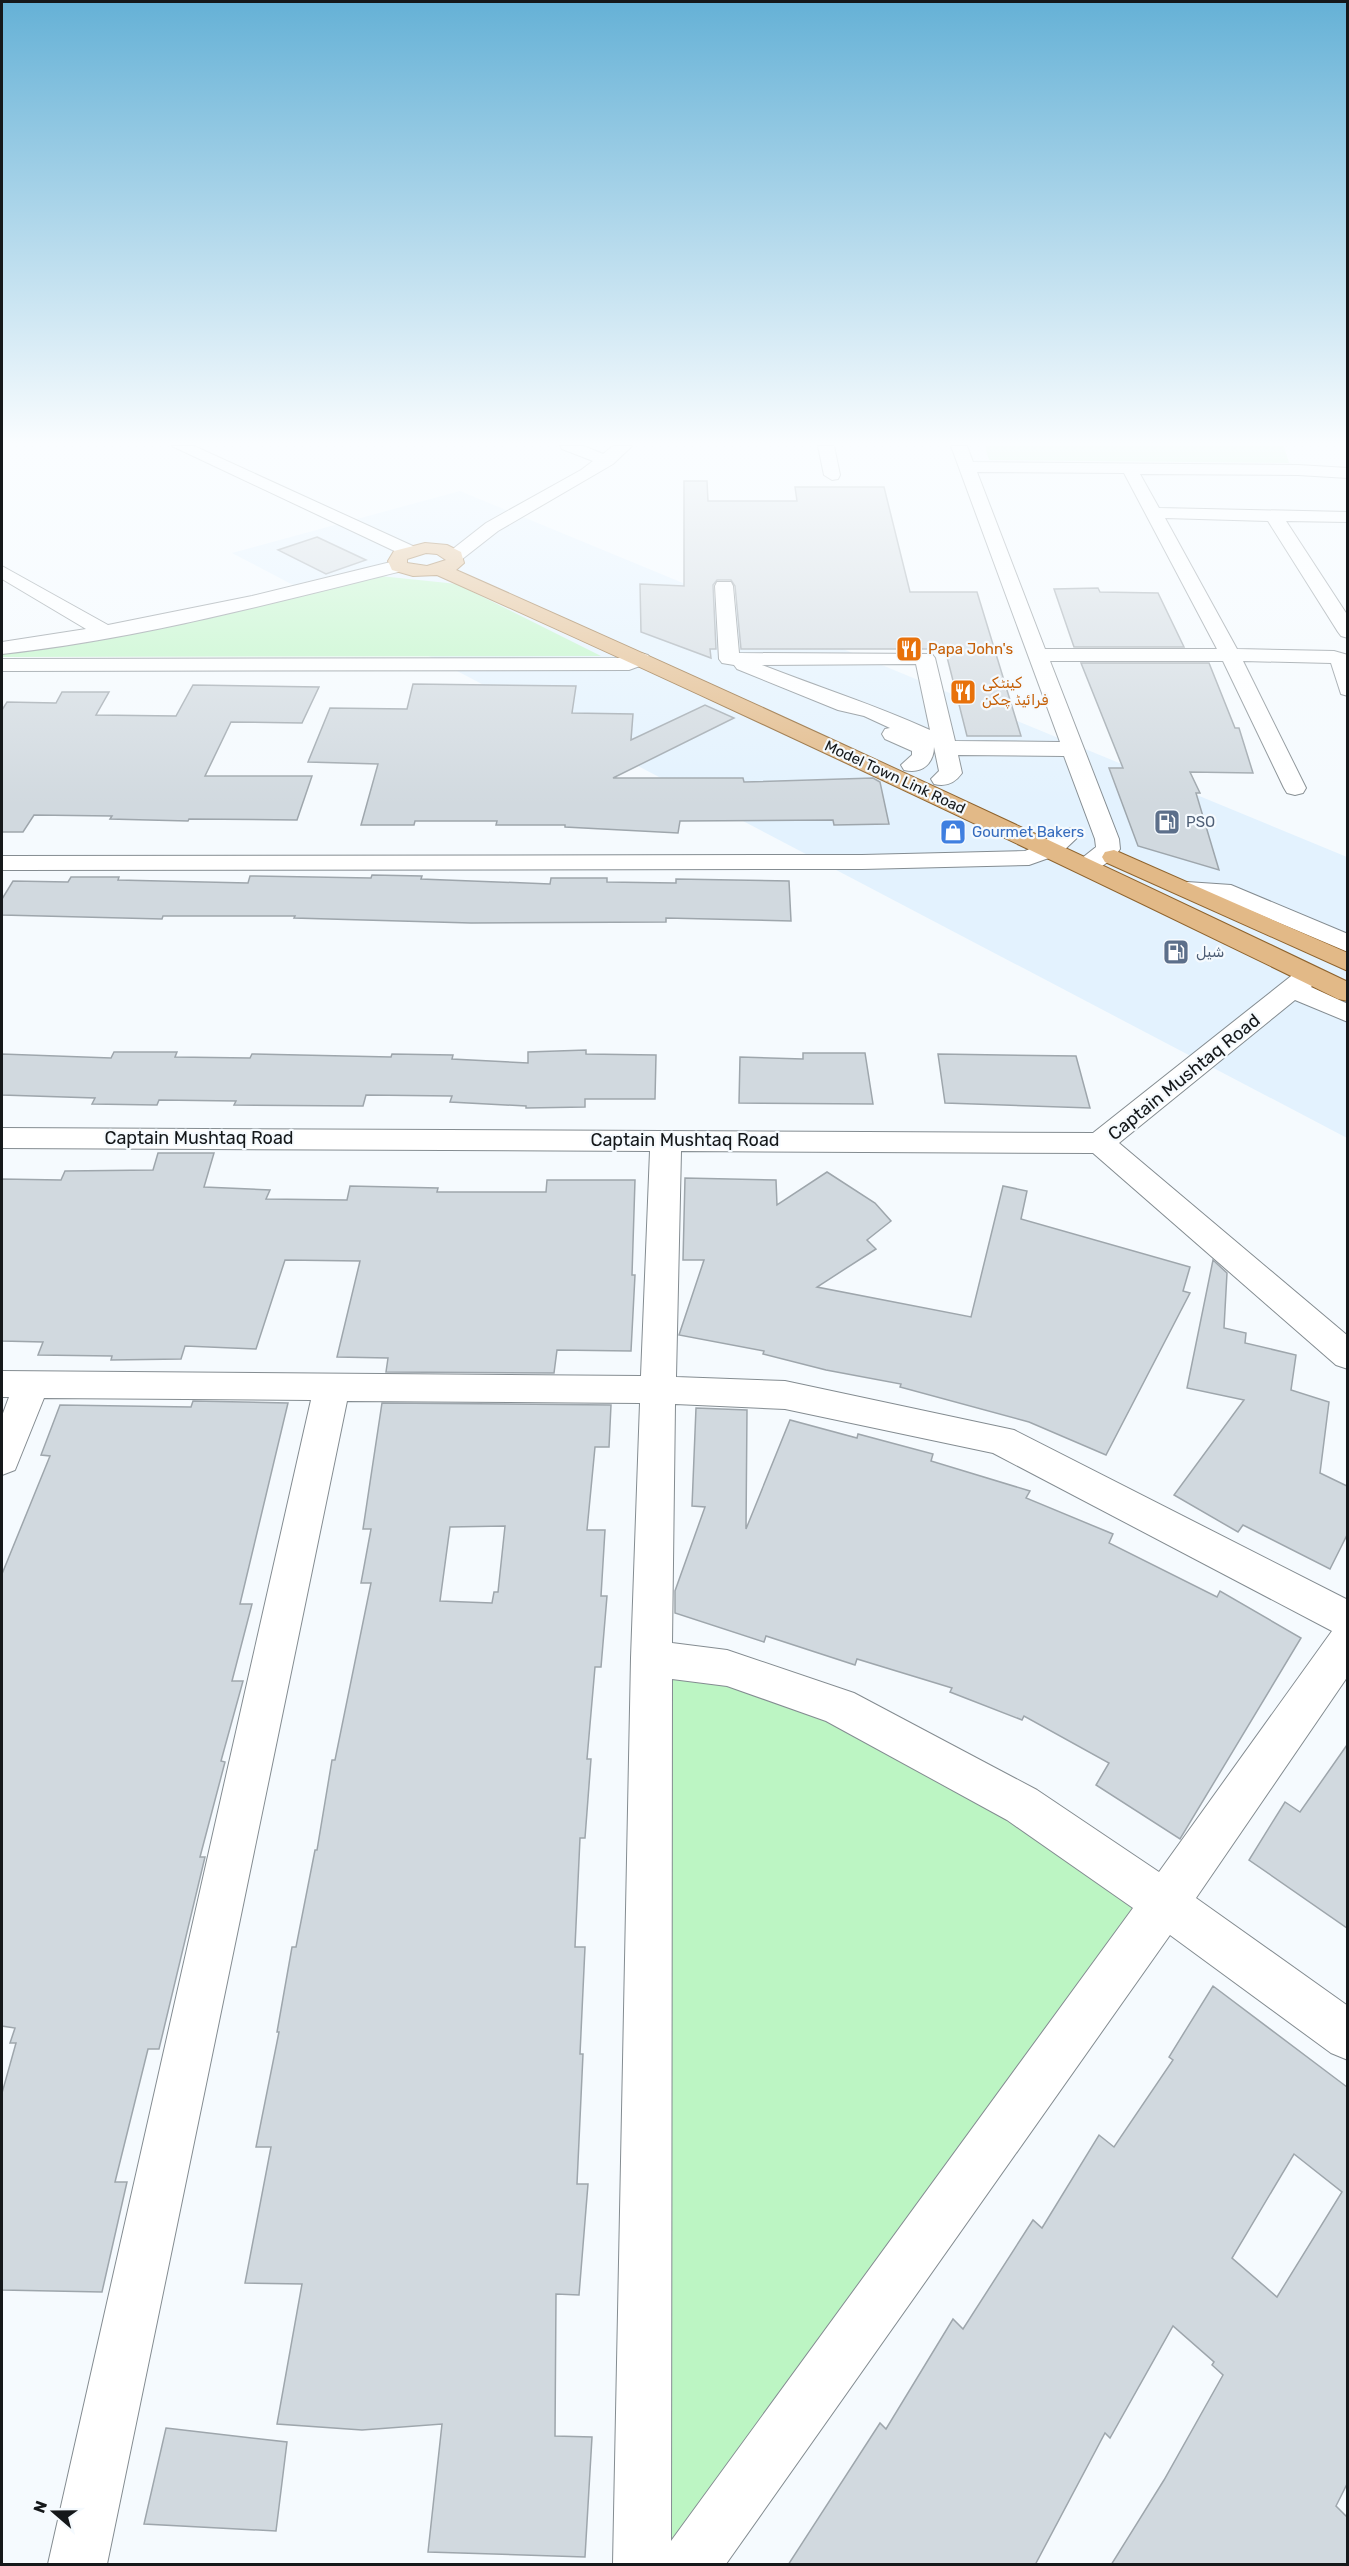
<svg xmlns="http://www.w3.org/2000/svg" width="1349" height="2566" font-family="Rubik,'Noto Naskh Arabic',sans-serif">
	<rect width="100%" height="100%" fill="#f5fafe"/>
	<path fill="#e3f2fe" d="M460 491 1347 857V1138L232 553Z"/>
	<g fill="#bcf5c3">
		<path d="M985 446H1284L1289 463 989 460Z"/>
		<path d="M380 576 457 584 601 656 2 657V648L86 638Z"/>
		<path d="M651 1658 727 1668 1165 1903 691 2564H642Z"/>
	</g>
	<g fill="#d1d9df" stroke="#9ea6ac" stroke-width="1.5" fill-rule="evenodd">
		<path d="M684 481H707L708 501H797L795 487H884L910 592H977L1021 736H967L945 649H741L735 586 731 580H717L713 585 716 649H710L711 658 641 632 640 584 684 586Z"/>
		<path d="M317 537 366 560 326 574 278 550Z"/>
		<path d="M1098 588 1100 592 1158 593 1184 647H1074L1054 589Z"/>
		<path d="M1081 663H1209L1235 728H1239L1253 773 1190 772 1200 793H1196L1219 870 1138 846 1109 768H1123Z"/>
		<path d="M413 684 576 686 572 713 633 714 631 740 705 705 734 718 613 778H743L744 782 873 778 880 782 889 824 834 825 833 820 680 821 678 833 565 827V825H496L497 821H415L414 825H361L378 764 308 762 330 708 407 709Z"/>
		<path d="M193 685 319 687 302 723 231 722 205 776H312L297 820 189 819 188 821 110 819 112 816 34 815 23 832H2V710L7 702 56 703 62 692H109L96 715 176 716Z"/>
		<path d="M372 875 422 876 421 879 550 884 551 878H607V882L676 883V879L789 881 791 921 666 918V922L471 923 294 918 295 916H163L162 919 2 915V899L13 881 68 882 71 877H119L118 880 248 883 250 876 371 878Z"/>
		<path d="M586 1050V1054L656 1055 655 1099H585V1107L526 1108V1106L450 1102 452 1096 366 1095 363 1106 234 1105 236 1101 159 1100 157 1105 92 1104 95 1098 2 1095V1054L111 1058 114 1052H177L175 1057 250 1058 252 1054 391 1057 392 1054 453 1055 452 1059 528 1063V1052Z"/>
		<path d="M803 1053H865L873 1104 739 1103 740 1057 803 1059Z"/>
		<path d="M938 1054 1076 1056 1090 1108 945 1103Z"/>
		<path d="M158 1153H214L204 1187 270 1190 266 1199 347 1200 350 1186 438 1188 437 1192H546L547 1180H635L632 1275H635L631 1351 557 1350 554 1373 386 1372 388 1358 337 1357 360 1261 285 1260 256 1349 185 1346 181 1359 111 1360 112 1356 38 1355 43 1342 2 1341V1179L61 1180 65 1171 153 1170Z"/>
		<path d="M827 1172 875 1203 891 1221 867 1240 876 1249 817 1287 971 1317 1003 1186 1027 1191 1021 1219 1190 1267 1183 1291 1190 1293 1106 1455 1029 1422 900 1387 901 1384 826 1370 763 1354 764 1351 679 1335 704 1260H683L685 1178 776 1180 777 1205Z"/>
		<path d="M1213 1260 1227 1273 1224 1328 1246 1333 1245 1343 1296 1355 1291 1390 1329 1402 1320 1473 1347 1486V1535L1330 1569 1243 1525 1238 1532 1174 1495 1244 1400 1187 1388Z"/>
		<path d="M193 1401 288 1403 240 1604H252L232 1681H243L221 1761 225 1762 200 1857H205L159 2049H148L115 2182H127L102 2292 2 2290V2093L16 2043H10L15 2028 2 2026V1574L50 1456 41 1455 60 1405 191 1407Z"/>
		<path d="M382 1403 611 1405 609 1447H595L587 1530H605L601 1596H607L601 1667H595L587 1759H591L585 1838H580L575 1947H585L580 2054H583L577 2184H588L579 2295 556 2294 555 2436 592 2437 585 2557 428 2552 442 2424 362 2430 277 2424 302 2284 245 2283 271 2147H256L279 2032H277L292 1947H296L315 1850H317L332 1760H335L371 1583H361L371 1529H363ZM505 1526 498 1592H494L492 1603 440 1601 450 1527Z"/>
		<path d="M696 1408 747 1410 746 1529 790 1420 857 1438 858 1434 933 1454 931 1461 1030 1491 1026 1498 1113 1534 1109 1543 1217 1597 1220 1591 1301 1638 1180 1839 1096 1785 1109 1763 1024 1716 1022 1720 950 1692 952 1688 857 1659 855 1665 766 1636 764 1642 675 1613V1591L705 1507 692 1506Z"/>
		<path d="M1347 1745V1928L1249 1860 1285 1802 1300 1812Z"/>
		<path d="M1213 1986 1347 2087V2484L1336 2506 1347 2517V2565H1111L1164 2480 1223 2375 1212 2365 1214 2362 1173 2326 1110 2438 1105 2433 1035 2565H788L880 2423 886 2429 953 2319 963 2329 1033 2220 1042 2228 1099 2135 1114 2147 1173 2060 1169 2057ZM1294 2154 1342 2192 1277 2297 1232 2258Z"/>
		<path d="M166 2428 287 2442 276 2531 144 2524Z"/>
	</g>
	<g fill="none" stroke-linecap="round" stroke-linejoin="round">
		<defs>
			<g id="minor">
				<path d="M172 446H194L415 547 418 551 415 555H403Z"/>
				<path d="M560 446H584L603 454 613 446H632L613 464 498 531 461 560H449L446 556 449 552 486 523 581 470 593 461 562 449Z"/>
				<path d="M818 446H834L840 475 838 479 832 480 824 475Z"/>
				<path d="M951 446H967L973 462 1298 465 1348 468V478L1298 475 1140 474 1159 508 1348 512V522L1286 521 1348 616V638L1341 636 1338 632 1268 521 1165 518 1237 649 1334 651 1348 655V696L1341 694 1331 663 1243 661 1306 788 1303 793 1295 795 1287 793 1284 788 1223 661H1050L1119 839 1120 849C1111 863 1092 875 1075 871L1072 866 1096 847 1095 839 1064 756 958 755 962 773C955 783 946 787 934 784L931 779 939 771 934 747C934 761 924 775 904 770L901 765 912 755V751L885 739 882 734 885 729 890 728 864 716 838 710 737 669 734 665 722 663 719 659 715 586 717 582H731L733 586 739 653 932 654 935 658 955 741 1060 742ZM977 472 1124 473 1217 649H1045ZM916 664 930 730C876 705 818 687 762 665Z"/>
				<path d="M399 560 406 562 408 566 406 570C273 603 138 639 2 654V642L86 629 2 579V566L108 625 252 596Z"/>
				<path d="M641 653 648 655 651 659 648 663 629 670 2 671V659L626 658Z"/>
				<path d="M1068 828 1076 830 1080 835 1060 854 1029 865 862 869 2 870V856L862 855 1025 851C1041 845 1054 831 1068 828Z"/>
				<path d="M1187 882 1231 885 1348 934V952L1218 897 1178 894 1175 889 1178 884Z"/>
				<path d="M1309 967 1318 969 1322 975 1311 987 1348 1004V1022L1295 1000 1119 1143 1348 1336V1369L1336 1365 1093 1153 681 1151 676 1377 785 1381 1014 1430 1348 1600V1676L1196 1898 1348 2006V2060L1331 2053 1170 1935 726 2564H613L631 1658 640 1403 347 1401 107 2564H48L311 1400 44 1398 15 1470 2 1475V1416L9 1397H2V1371L641 1376 650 1151 2 1148V1128L1093 1133 1300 969ZM675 1404 785 1409 993 1453 1332 1631 1159 1872 1037 1790 854 1693 727 1650 672 1643ZM672 1679 727 1686 826 1721 1007 1820 1133 1908 671 2541Z"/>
			</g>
			<g id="major">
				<path d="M425 543 447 545 461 552 464 563 456 570C755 702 1052 840 1348 982V1001L1338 999C1040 853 740 711 437 575L413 576 392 570 388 561 394 551ZM426 553 437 554 446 560 427 566 407 563V559Z"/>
				<path d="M1114 850 1348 953V971L1105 862 1102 857 1105 852Z"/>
			</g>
		</defs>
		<use href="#minor" stroke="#848c91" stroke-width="2"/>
		<use href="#major" stroke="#8e632d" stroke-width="2"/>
		<use href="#minor" fill="#fff" fill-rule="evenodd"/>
		<use href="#major" fill="#e2b987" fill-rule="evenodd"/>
	</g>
	<linearGradient id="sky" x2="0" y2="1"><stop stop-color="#65b1d6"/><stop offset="0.55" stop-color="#fafdff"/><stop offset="1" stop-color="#fafdff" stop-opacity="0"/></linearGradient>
	<rect width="1349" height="806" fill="url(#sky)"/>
	<defs>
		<symbol id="restaurant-square" viewBox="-11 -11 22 22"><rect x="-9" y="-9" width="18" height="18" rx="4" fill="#e8710a" stroke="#f5fafe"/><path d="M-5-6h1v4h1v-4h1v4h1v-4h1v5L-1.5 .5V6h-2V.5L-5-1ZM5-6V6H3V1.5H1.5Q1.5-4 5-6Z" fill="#fff"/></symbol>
		<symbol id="fuel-square" viewBox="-11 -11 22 22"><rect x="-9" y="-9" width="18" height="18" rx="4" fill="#5c6f8a" stroke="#f5fafe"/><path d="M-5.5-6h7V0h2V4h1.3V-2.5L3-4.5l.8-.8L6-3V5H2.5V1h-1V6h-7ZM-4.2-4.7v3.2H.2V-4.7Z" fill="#fff"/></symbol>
		<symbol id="shop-square" viewBox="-11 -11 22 22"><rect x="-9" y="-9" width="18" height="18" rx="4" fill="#3f7fe0" stroke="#f5fafe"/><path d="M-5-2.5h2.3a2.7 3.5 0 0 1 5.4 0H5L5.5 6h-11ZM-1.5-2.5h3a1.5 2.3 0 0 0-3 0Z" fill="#fff"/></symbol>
	</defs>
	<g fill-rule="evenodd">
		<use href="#restaurant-square" x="894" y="634" width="30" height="30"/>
		<use href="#restaurant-square" x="948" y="677" width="30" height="30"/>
		<use href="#fuel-square" x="1152" y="807" width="30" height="30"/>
		<use href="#shop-square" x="938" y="817" width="30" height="30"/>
		<use href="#fuel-square" x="1161" y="937" width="30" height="30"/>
	</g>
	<g text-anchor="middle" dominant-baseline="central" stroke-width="4.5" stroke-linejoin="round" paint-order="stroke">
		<g font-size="15" fill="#c56008" stroke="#f5fafe" text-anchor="start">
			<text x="928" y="649">Papa John's</text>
			<text x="982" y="683">کینٹکی<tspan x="982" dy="17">فرائیڈ چکن</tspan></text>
		</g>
		<g font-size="15" fill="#15181a" stroke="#f5fafe">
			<text transform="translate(895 777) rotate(25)">Model Town Link Road</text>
		</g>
		<g font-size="15" fill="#4e5e75" stroke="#f5fafe" text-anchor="start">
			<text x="1186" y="822">PSO</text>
			<text x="1196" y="952">شیل</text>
		</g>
		<g font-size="15" fill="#366cbe" stroke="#f5fafe" text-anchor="start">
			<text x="972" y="832">Gourmet Bakers</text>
		</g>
		<g font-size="18" fill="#15181a" stroke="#f5fafe">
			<text transform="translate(1184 1077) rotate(-39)">Captain Mushtaq Road</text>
			<text x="199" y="1138">Captain Mushtaq Road</text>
			<text x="685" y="1140">Captain Mushtaq Road</text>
		</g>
	</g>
	<rect width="1349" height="2566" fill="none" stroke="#15181a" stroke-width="6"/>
	<g transform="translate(54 2512) rotate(290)" stroke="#f5fafe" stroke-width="4.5" paint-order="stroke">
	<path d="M0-4.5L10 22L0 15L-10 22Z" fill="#15181a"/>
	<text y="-9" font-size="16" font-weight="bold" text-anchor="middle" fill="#15181a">N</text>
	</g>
</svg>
